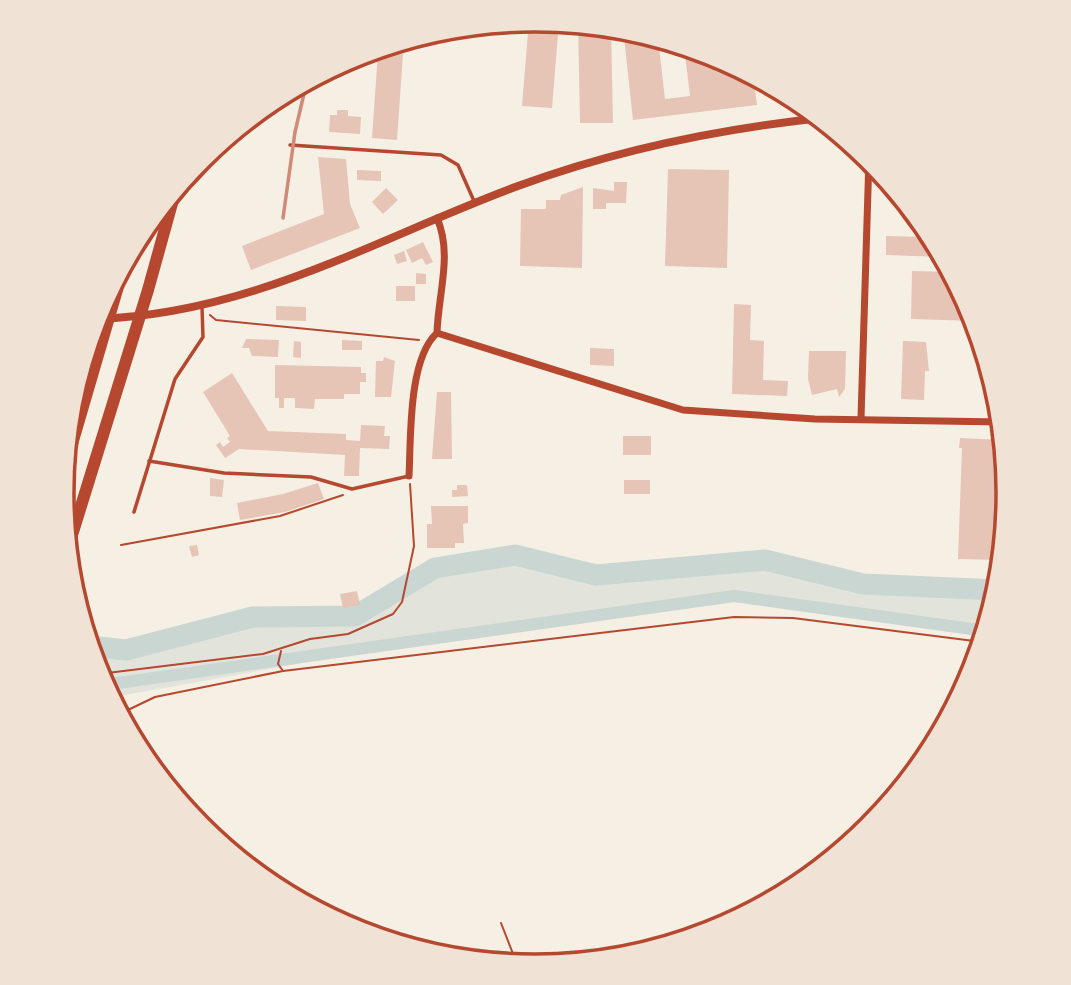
<svg xmlns="http://www.w3.org/2000/svg" width="1071" height="985" font-family="Overpass,sans-serif">
	<rect width="100%" height="100%" fill="#f6efe4"/>
	<path fill="#e2e4dc" d="M514 548 597 570 764 556 863 581 999 588 984 635 735 601 336 657 125 695 117 708 98 673 87 637 129 643 248 611H354L432 563Z"/>
	<g fill="none" stroke-linecap="round" stroke-linejoin="round">
		<path stroke="#c9d6d2" stroke-width="12" d="M104 685 734 596 986 631"/>
		<path stroke="#c9d6d2" stroke-width="21" d="M90 646 126 650 253 617 355 616 435 568 515 555 596 575 765 560 863 584 998 590"/>
	</g>
	<g fill="#e6c5b7">
		<path d="M537 19 559 22 552 108 522 106 529 20Z"/>
		<path d="M578 23 611 27 613 123H580Z"/>
		<path d="M444 28H448V34L431 32Z"/>
		<path d="M623 28 658 38 665 99 690 96 684 46 717 55 753 75 757 105 633 120Z"/>
		<path d="M366 52 365 61 355 60V55Z"/>
		<path d="M378 52 403 54 397 140 372 138Z"/>
		<path d="M337 110H348V116L361 117 360 134 329 132 330 115H337Z"/>
		<path d="M318 157 346 159 350 204 360 228 251 270 242 246 324 214Z"/>
		<path d="M668 169 729 170 727 268 665 266Z"/>
		<path d="M357 170 381 171V181L357 180Z"/>
		<path d="M614 182H627L626 203H606V209H593V188L614 191Z"/>
		<path d="M583 187 582 268 520 266 521 209H546V200H560L561 195Z"/>
		<path d="M386 188 398 200 383 214 372 202Z"/>
		<path d="M928 228 944 257 886 255V236L927 237Z"/>
		<path d="M423 242 433 262 426 265 422 258 412 263 406 250Z"/>
		<path d="M404 251 407 261 397 264 394 255Z"/>
		<path d="M912 271 952 272 976 321 911 319Z"/>
		<path d="M416 273 426 274V284H416Z"/>
		<rect x="396" y="286" width="19" height="15"/>
		<path d="M734 304 751 305 750 340 764 341 763 380 788 381 787 396 732 394Z"/>
		<path d="M276 306 306 307V321L276 320Z"/>
		<path d="M246 339 279 340 278 357 252 356 249 348H242Z"/>
		<path d="M342 340 362 341V350H342Z"/>
		<path d="M294 341 301 342V358L293 357Z"/>
		<path d="M903 341 926 342 929 371H925L924 400 901 399Z"/>
		<path d="M590 348 614 349V366L590 365Z"/>
		<path d="M809 351H846L845 389 839 397 837 389 812 395 808 379Z"/>
		<path d="M384 357 395 361 391 397H375L376 361H383Z"/>
		<path d="M275 365 361 367V373H366V382H360V394H344V399H315L314 409 295 408V398H284V408H279V398H275Z"/>
		<path d="M232 373 268 431 346 434V440L360 441 361 425 385 426 384 436H390L389 449 360 448 359 476H344L345 455 239 449 225 458 216 445 220 442 223 447 230 442 227 438 230 436 203 392Z"/>
		<path d="M437 392H451L452 459H432Z"/>
		<rect x="623" y="436" width="28" height="19"/>
		<path d="M960 438 1004 440 1009 493 1002 560 958 559 962 448H959Z"/>
		<path d="M210 478 224 480 222 497 210 496Z"/>
		<rect x="624" y="480" width="26" height="14"/>
		<path d="M318 483 324 499 285 512 240 520 237 503 283 494Z"/>
		<path d="M457 485H467L468 496 452 497V490H457Z"/>
		<path d="M431 506H468V523L463 524 464 543H455V548H427V524H432Z"/>
		<path d="M197 545 199 555 192 557 189 546Z"/>
		<path d="M357 591 360 605 343 608 340 594Z"/>
	</g>
	<g fill="none" stroke-linecap="round" stroke-linejoin="round">
		<g stroke="#b5482f" stroke-width="2">
			<path d="M210 315 216 320 419 340"/>
			<path d="M121 545 280 516 343 495"/>
			<path d="M281 651 278 664 283 671"/>
			<path d="M99 674 263 654 310 639 348 634 393 614 402 602 414 546 410 484"/>
			<path d="M122 719 130 709 155 697 283 671 734 617 793 618 982 642"/>
			<path d="M501 923 517 964"/>
		</g>
		<g stroke="#b5482f" stroke-width="3.5">
			<path d="M290 145 441 155 458 165 474 201"/>
			<path d="M149 461 224 473 311 477 352 489 409 476"/>
			<path d="M134 512 175 379 203 337 202 307"/>
		</g>
		<g stroke="#b5482f" stroke-width="7">
			<path d="M437 333 683 410 815 419 1002 422"/>
			<path d="M861 418 869 157"/>
			<path d="M409 476C411 438 408 359 437 333 438 294 453 255 437 218"/>
		</g>
		<path stroke="#b5482f" stroke-width="8" d="M96 319C252 314 375 239 518 186 616 150 717 129 822 118"/>
		<g stroke="#b5482f" stroke-width="12">
			<path d="M65 468 126 259"/>
			<path d="M68 548 148 290 176 189"/>
		</g>
		<path stroke="#cf8b77" stroke-width="3.5" d="M283 218 295 132 307 81"/>
	</g>
	<path d="M0 0H1071V985H0ZM74 493a461 461 0 1 1 922 0a461 461 0 1 1-922 0Z" fill="#f1e2d6" fill-rule="evenodd"/>
	<path fill="none" stroke="#b5482f" stroke-width="3.5" d="M74 493a461 461 0 1 1 922 0a461 461 0 1 1-922 0Z"/>
</svg>
